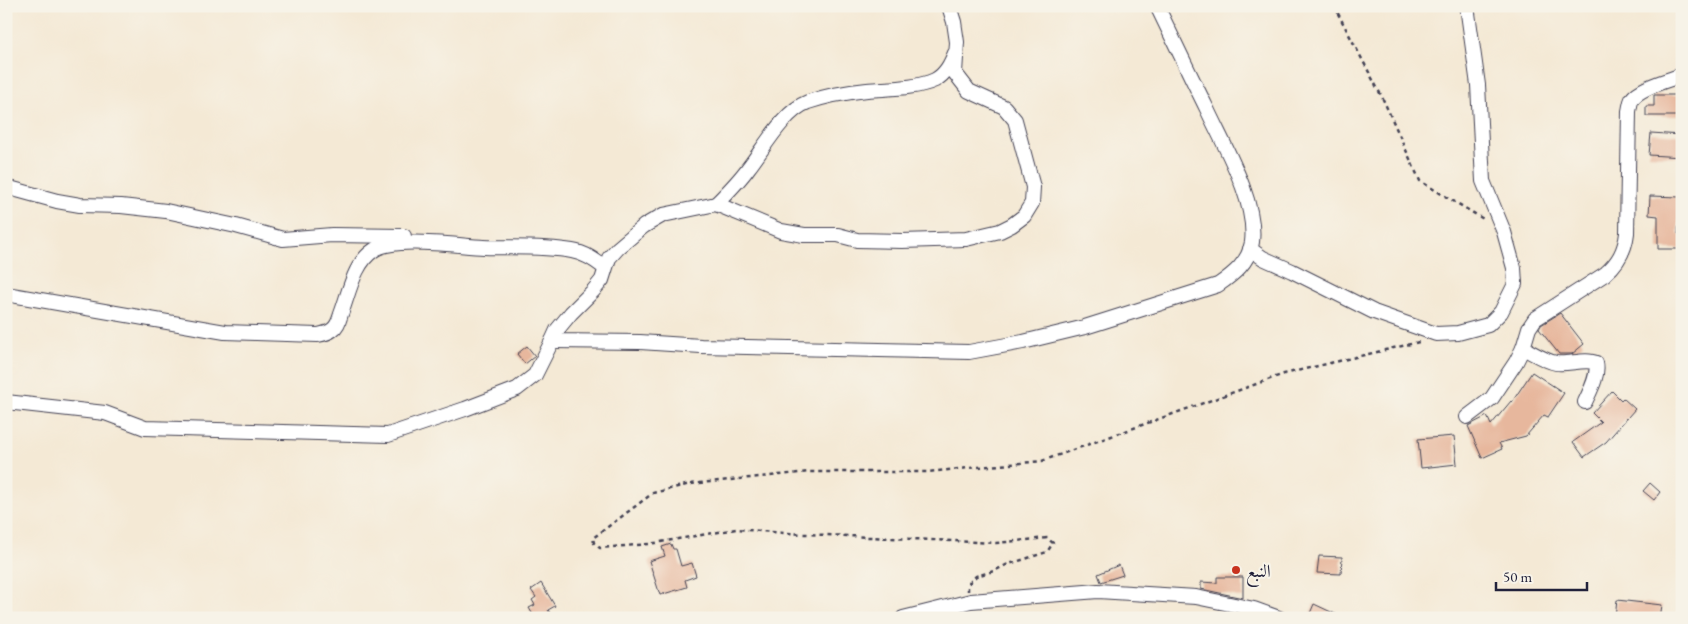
<svg xmlns="http://www.w3.org/2000/svg" width="1688" height="624" font-family="'EB Garamond',Amiri,serif">
	<rect width="100%" height="100%" fill="#f7f3e8"/>
	<filter id="ink" filterUnits="userSpaceOnUse"><feTurbulence type="fractalNoise" baseFrequency=".02" numOctaves="2"/><feDisplacementMap in="SourceGraphic" scale="10" xChannelSelector="R" yChannelSelector="G"/><feConvolveMatrix kernelMatrix="1 2 1 2 8 2 1 2 1" color-interpolation-filters="sRGB"/></filter>
	<filter id="wash" filterUnits="userSpaceOnUse"><feTurbulence type="fractalNoise" baseFrequency=".0096" numOctaves="4" result="noise"/><feDisplacementMap in="SourceGraphic" scale="20" xChannelSelector="R" yChannelSelector="G"/><feGaussianBlur stdDeviation="1.12" result="paint"/><feColorMatrix in="noise" values="0 0 0 0 0 0 0 0 0 0 0 0 0 0 0 0 0 1.4 0 .05"/><feComposite in="paint" operator="in"/></filter>
	<g filter="url(#wash)">
		<rect width="100%" height="100%" fill="#f4e9d5"/>
		<g id="blocks">
			<g fill="#e7b79d">
				<path d="M1654 95H1682V116H1646V106H1654Z"/>
				<path d="M1651 133 1682 135V157L1649 155Z"/>
				<path d="M1650 196 1680 197 1678 234H1682V249H1658V216L1649 215Z"/>
				<path d="M1560 313 1584 344 1572 354H1559L1539 329 1541 325Z"/>
				<path d="M527 346 535 356 525 364 517 354Z"/>
				<path d="M1532 372 1564 393 1548 417 1544 415 1526 436 1499 443 1502 449 1482 458 1468 426 1487 416 1491 425 1511 401 1512 402Z"/>
				<path d="M1612 391 1621 400 1623 398 1635 409 1606 442 1584 457 1573 442 1601 422 1592 413Z"/>
				<path d="M1454 436 1457 464 1421 468 1418 439Z"/>
				<path d="M1650 483 1660 492 1654 500 1643 491Z"/>
				<path d="M671 544 673 549H676L681 566 692 563 696 576 685 580 687 587 660 595 649 561 665 556 662 547Z"/>
				<path d="M1319 556 1342 557 1341 574 1317 573Z"/>
				<path d="M1119 565 1123 575 1101 582 1098 574Z"/>
				<path d="M1217 577H1243V598L1201 589V582L1217 583Z"/>
				<path d="M541 583 555 606 548 610 553 618H535L529 608 535 605 532 600 536 597 531 590Z"/>
				<path d="M1617 600 1662 605 1660 618H1615Z"/>
				<path d="M1314 604 1344 618H1308Z"/>
			</g>
		</g>
	</g>
	<g filter="url(#ink)">
		<use href="#blocks" fill-opacity="0" stroke="#424052" stroke-width="1"/>
		<g fill="none" stroke-linecap="round" stroke-linejoin="round">
			<defs>
				<g id="minor">
					<path d="M949 6 954 22 957 42 955 73 969 91 1004 107 1015 120 1033 187 1032 203 1024 216 1012 225 1000 231 966 239 902 241 857 240 838 235H804L781 231 716 204C728 192 739 181 749 167 764 148 784 111 808 102 826 96 847 92 867 90 889 88 915 89 935 80 946 74 951 63 955 53"/>
					<path d="M6 187 57 201 80 205 121 206 166 211 236 226 283 239 332 235 404 236"/>
					<path d="M716 204 663 215 644 226 618 248 609 258 602 280 593 291 571 313 557 330 552 341 640 342 701 346 969 352 1023 342 1085 327 1218 285C1234 274 1249 262 1252 242 1257 201 1224 146 1207 109 1190 75 1174 41 1157 6"/>
					<path d="M1250 249 1263 258 1292 271 1374 312 1436 334 1458 333 1488 325 1501 312 1515 284 1514 268 1504 232 1483 181 1478 85 1467 6"/>
					<path d="M6 294 225 332 318 335C323 334 328 333 332 330 338 326 339 320 341 314 349 293 354 263 374 250 396 236 457 246 484 247 513 248 543 246 572 251 585 253 595 260 605 268"/>
					<path d="M1523 348C1533 353 1545 361 1556 363 1568 365 1586 358 1596 363 1599 375 1590 391 1585 402"/>
					<path d="M6 402 105 413 145 428 388 435 465 409 517 389 535 375 552 341"/>
					<path d="M1467 417 1492 398 1516 362 1523 348 1529 328 1535 319 1605 274C1618 263 1625 251 1627 233L1629 111C1630 107 1630 103 1632 99 1640 87 1669 80 1682 75"/>
					<path d="M903 618 971 601 1098 591 1196 597 1254 609 1279 618"/>
				</g>
			</defs>
			<use href="#minor" stroke="#424052" stroke-width="16"/>
			<g stroke="#424052" stroke-width="2.5" stroke-dasharray="4 4" stroke-linecap="butt">
				<path d="M1334 6 1382 97 1420 181 1485 220"/>
				<path d="M968 591V584L976 576 994 571 1006 565 1047 552 1053 543 1047 538 996 543 785 533 736 529 649 544 600 548 594 543 593 538 653 493 690 484 809 472H927L1042 461 1284 374 1419 342"/>
			</g>
			<use href="#minor" stroke="#fff" stroke-width="14"/>
		</g>
	</g>
	<circle fill="#c8321e" stroke="#f7f3e8" stroke-width="2" cx="1236" cy="570" r="5"/>
	<g text-anchor="middle" dominant-baseline="central" stroke-width="4" stroke-linejoin="round" paint-order="stroke">
		<g font-size="18" fill="#22223b" stroke="#f7f3e8" text-anchor="start">
			<text x="1246" y="570">النبع</text>
		</g>
	</g>
	<rect width="1688" height="624" fill="none" stroke="#f7f3e8" stroke-width="25"/>
	<path d="M1496 582v8h91v-8" fill="none" stroke="#22223b" stroke-width="2.5"/>
	<text x="1503" y="582" font-size="15" fill="#22223b" stroke="#f7f3e8" stroke-width="4" paint-order="stroke">50 m</text>
</svg>
